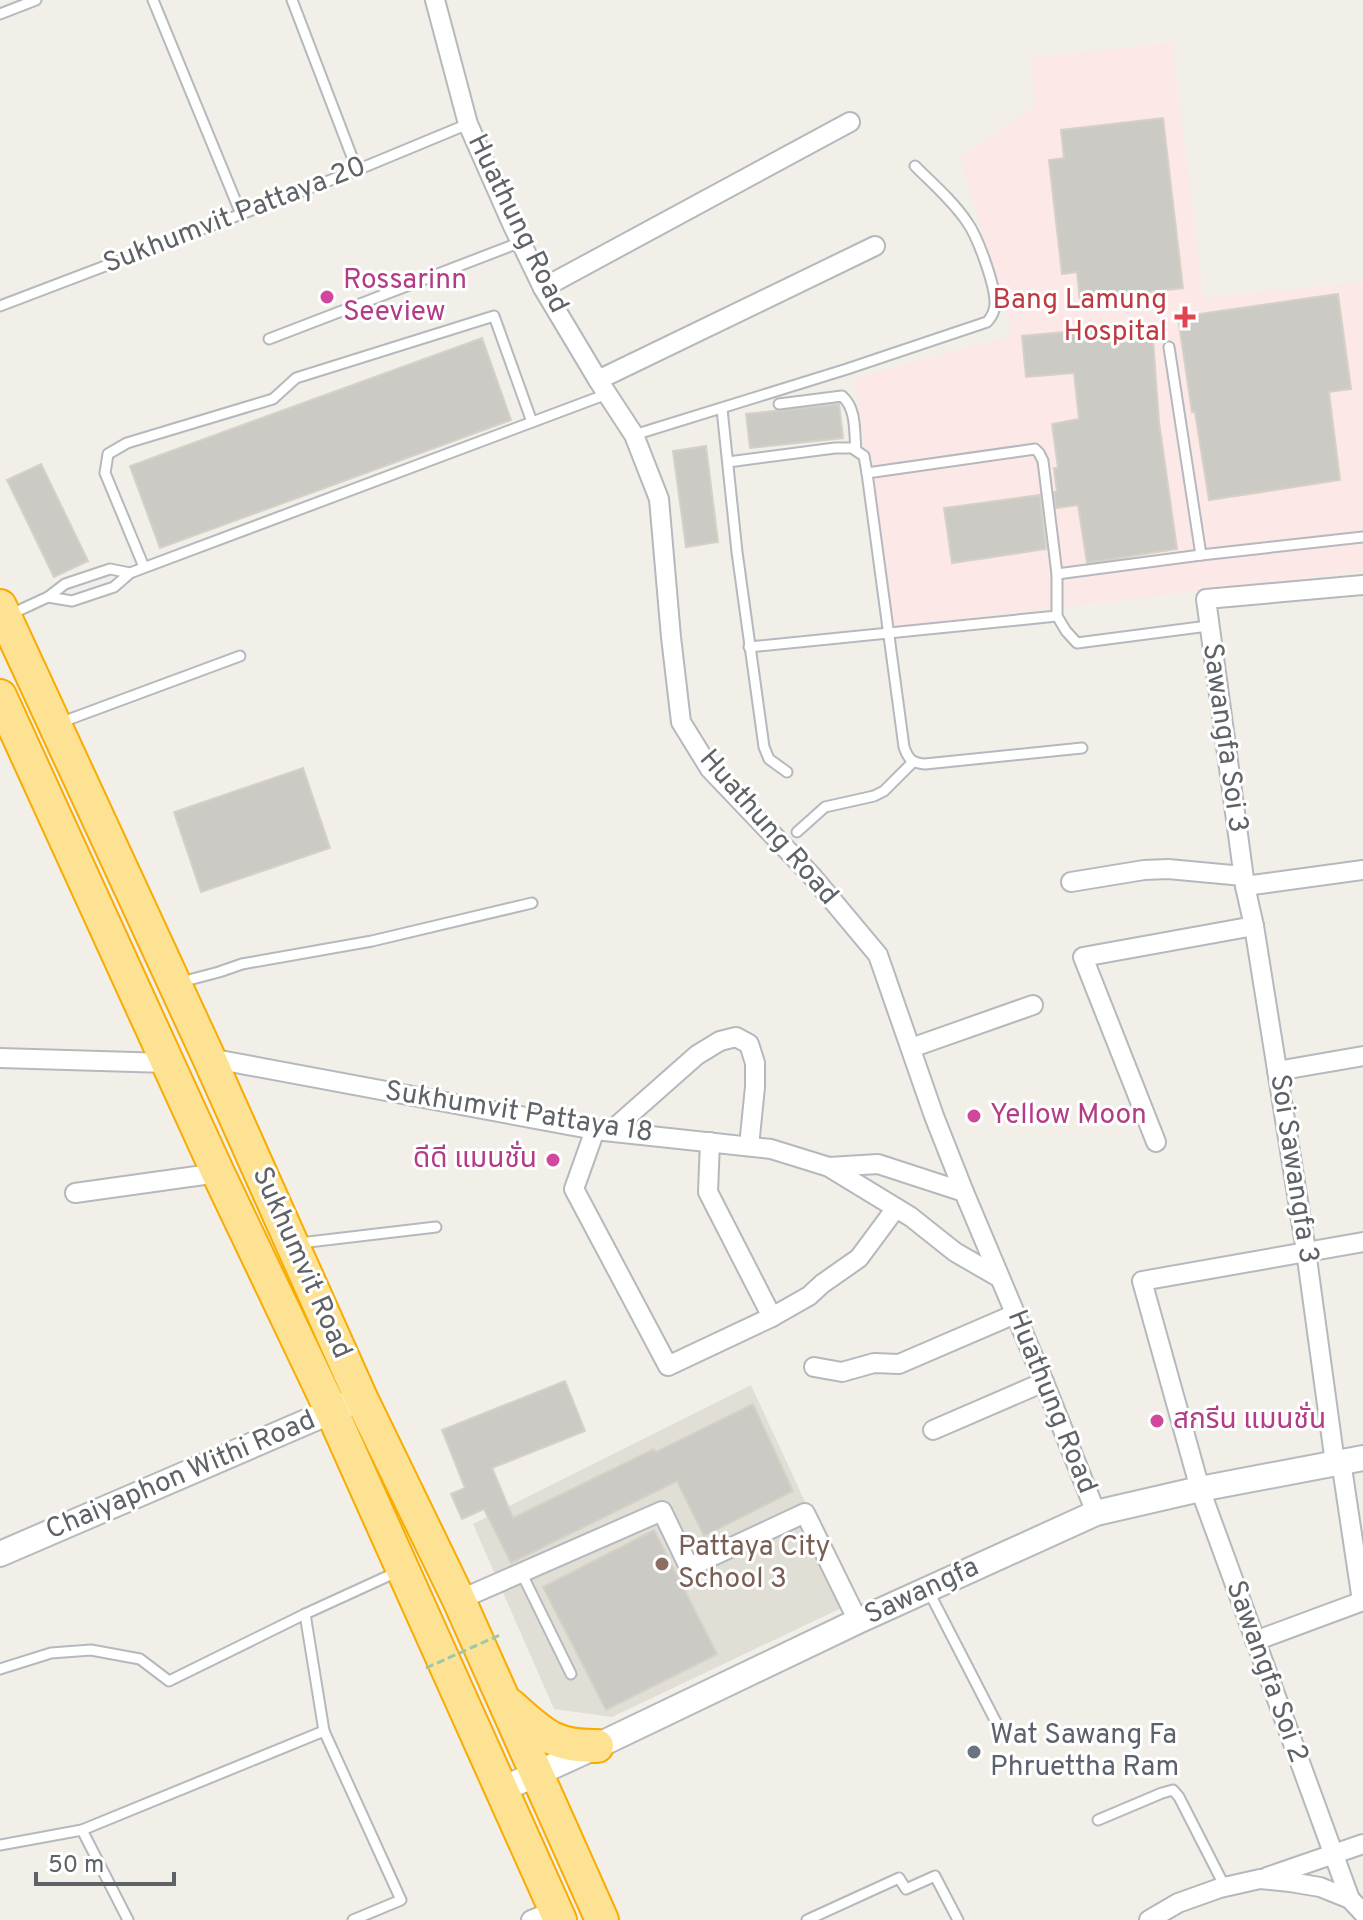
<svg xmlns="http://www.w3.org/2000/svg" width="1363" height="1920" font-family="Overpass,'Noto Sans Thai',sans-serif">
	<rect width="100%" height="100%" fill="#f1efe8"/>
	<path fill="#e1ded6" d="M751 1385 852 1603 612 1717 554 1709 473 1524Z"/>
	<path fill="#fce8e6" d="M1172 43 1203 298 1363 282V571L895 627 854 378 1013 336 960 158 1036 105 1030 58Z"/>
	<g fill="#cccac5" stroke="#d6d1c6" stroke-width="2">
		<path d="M1163 118 1183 288 1080 300 1077 272 1062 274 1049 160 1064 158 1061 130Z"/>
		<path d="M1338 294 1351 389 1329 392 1340 480 1209 500 1195 412H1192L1178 317Z"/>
		<path d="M1097 329 1098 340 1107 339 1108 343 1153 339 1159 422 1177 549 1087 563 1078 505 1056 508 1054 492H1057L1054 468H1058L1052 424 1079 419 1074 373 1026 377 1022 336Z"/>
		<path d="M482 338 511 420 160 548 130 466Z"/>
		<path d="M839 404 843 438 750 448 746 414Z"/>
		<path d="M706 446 718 542 686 547 673 451Z"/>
		<path d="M41 464 88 561 54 577 7 480Z"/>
		<path d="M1040 495 1046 549 952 563 944 508Z"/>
		<path d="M303 768 330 848 201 892 174 812Z"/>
		<path d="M565 1381 585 1431 492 1468 513 1518 654 1449 656 1452 753 1404 793 1491 704 1536 677 1481 511 1563 484 1509 462 1519 451 1494 465 1488 442 1430Z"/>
		<path d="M654 1530 717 1654 606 1710 543 1587Z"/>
	</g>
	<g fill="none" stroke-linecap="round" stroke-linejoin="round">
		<defs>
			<g id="lane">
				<path d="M153 0 241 214"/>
				<path d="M292 0 357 170"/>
				<path d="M0 14 36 0"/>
				<path d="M0 306 357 170 468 124"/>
				<path d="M269 339 521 242"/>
				<path d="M1169 347 1201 555 1363 537"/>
				<path d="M779 404 842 396C857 409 854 432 856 450"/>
				<path d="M722 409 737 552 764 747 769 759 787 772"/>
				<path d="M634 435 847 369 987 322C992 317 994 313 995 305 996 287 978 237 967 222 953 201 933 184 915 166"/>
				<path d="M728 462 835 448H852L864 456 867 473 1035 449 1039 453 1043 461 1057 574V616L1066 631 1077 643 1208 626"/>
				<path d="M867 473 904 747C908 759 912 763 925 764L1082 748"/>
				<path d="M144 567 105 473 108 454 127 443 273 399 296 378 494 316 532 422"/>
				<path d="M1057 574 1201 555"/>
				<path d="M48 597 72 601 114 587 130 573 607 394"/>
				<path d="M9 615 48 597 65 584 110 569 130 573"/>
				<path d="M749 647 1057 616"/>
				<path d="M62 722 240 656"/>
				<path d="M797 832 825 807 874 796 884 791 913 762"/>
				<path d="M181 982 219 972 242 964 372 941 532 903"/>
				<path d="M300 1243 436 1227"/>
				<path d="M521 1572 571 1674"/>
				<path d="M929 1592 997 1724"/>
				<path d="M305 1614 324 1731"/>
				<path d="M0 1669 51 1653 91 1650 140 1659 169 1681 305 1614 399 1571"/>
				<path d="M1098 1820 1162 1793 1173 1790 1179 1797 1225 1887"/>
				<path d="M82 1830 128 1920"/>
				<path d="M0 1845 82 1830 324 1731 401 1900 353 1920"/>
				<path d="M807 1920 899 1878 906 1889 935 1876 958 1920"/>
			</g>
			<g id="street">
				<path d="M435 0 468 124 513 226 543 288 598 380 634 435 659 499 671 637 681 722 710 769 812 876 878 955 934 1116 964 1192 1044 1382 1096 1513"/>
				<path d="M543 288 850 122"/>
				<path d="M598 380 875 246"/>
				<path d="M1071 882 1144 870 1168 869 1243 876"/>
				<path d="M1245 886 1363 870"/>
				<path d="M911 1048 1033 1005"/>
				<path d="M0 1058 167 1063"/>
				<path d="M209 1058 595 1130 771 1149 829 1167 911 1217 955 1252 1000 1278"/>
				<path d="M1277 1071 1363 1056"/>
				<path d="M595 1130 574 1189 668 1366 772 1317 708 1192 710 1142"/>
				<path d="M611 1131 697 1055 720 1041 736 1037 749 1044 755 1063V1087L749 1146"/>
				<path d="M1156 1142 1083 957 1254 926"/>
				<path d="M829 1167 878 1164 964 1192"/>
				<path d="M75 1193 218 1173"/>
				<path d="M772 1317 809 1296 822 1284 859 1258 896 1208"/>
				<path d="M814 1367 842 1372 874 1363 899 1364 1015 1314"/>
				<path d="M933 1430 1044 1382"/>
				<path d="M1341 1461 1362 1601"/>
				<path d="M1335 1463 1306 1251 1254 926 1245 886 1206 599 1363 585"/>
				<path d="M459 1600 662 1511 689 1567 805 1513 858 1621"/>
				<path d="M1255 1641 1363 1601"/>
				<path d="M1267 1877 1363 1844"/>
				<path d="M1350 1899 1200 1489 1142 1281 1363 1242"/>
				<path d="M531 1920 556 1910"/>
				<path d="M1149 1920 1178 1903 1220 1888 1260 1879 1290 1882 1320 1887 1350 1899 1363 1913"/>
			</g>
			<g id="secondary">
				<path d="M0 1554 348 1404"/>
				<path d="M501 1790 597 1746 858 1621 1096 1513 1200 1489 1363 1458"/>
			</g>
			<g id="highway">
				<path d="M0 606 209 1058 361 1398 459 1600 602 1920"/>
				<path d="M0 696 218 1173 332 1412 560 1920"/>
				<path d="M510 1705C542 1733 553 1747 597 1746"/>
			</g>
		</defs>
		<use href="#lane" stroke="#b5b8bc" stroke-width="13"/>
		<use href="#street" stroke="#b5b8bc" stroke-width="22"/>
		<use href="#secondary" stroke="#b6babf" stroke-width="28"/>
		<use href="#highway" stroke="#f9ab00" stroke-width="36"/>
		<use href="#lane" stroke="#fff" stroke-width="9"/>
		<use href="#street" stroke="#fff" stroke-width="18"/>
		<use href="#secondary" stroke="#fff" stroke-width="24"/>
		<use href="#highway" stroke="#fde293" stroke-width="32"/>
		<path stroke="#9cc7a9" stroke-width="3" stroke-dasharray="8 4" stroke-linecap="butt" d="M426 1668 502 1634"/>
	</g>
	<g fill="#d1479c" stroke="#fff" stroke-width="3">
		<circle cx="327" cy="297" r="8"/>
		<circle cx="974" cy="1116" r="8"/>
		<circle cx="553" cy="1160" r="8"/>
		<circle cx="1157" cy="1421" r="8"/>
	</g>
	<path fill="#e0444e" stroke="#fff" stroke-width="3" d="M1181 305h8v8h8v8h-8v8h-8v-8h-8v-8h8z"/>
	<circle fill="#8d6e63" stroke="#fff" stroke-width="3" cx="662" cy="1564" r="8"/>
	<circle fill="#6b7280" stroke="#fff" stroke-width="3" cx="974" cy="1752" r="8"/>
	<g text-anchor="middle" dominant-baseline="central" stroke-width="6" stroke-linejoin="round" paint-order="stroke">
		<g font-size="28" fill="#5f6368" stroke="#fff">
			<text transform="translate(235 216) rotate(-21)">Sukhumvit Pattaya 20</text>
			<text transform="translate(517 224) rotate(64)">Huathung Road</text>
			<text transform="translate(1224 738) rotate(82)">Sawangfa Soi 3</text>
			<text transform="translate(768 828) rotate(49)">Huathung Road</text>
			<text transform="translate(519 1113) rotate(9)">Sukhumvit Pattaya 18</text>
			<text transform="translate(1293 1169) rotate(81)">Soi Sawangfa 3</text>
			<text transform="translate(301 1263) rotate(66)">Sukhumvit Road</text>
			<text transform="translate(1051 1402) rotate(68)">Huathung Road</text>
			<text transform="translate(181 1476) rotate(-23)">Chaiyaphon Withi Road</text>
			<text transform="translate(922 1592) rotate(-25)">Sawangfa</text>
			<text transform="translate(1266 1672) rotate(70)">Sawangfa Soi 2</text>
		</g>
		<g font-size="28" fill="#b23c85" stroke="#fff" text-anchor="start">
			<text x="343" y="281">Rossarinn<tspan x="343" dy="32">Seeview</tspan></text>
			<text x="990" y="1116">Yellow Moon</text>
			<text x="537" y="1160" text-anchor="end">ดีดี แมนชั่น</text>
			<text x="1173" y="1421">สกรีน แมนชั่น</text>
		</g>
		<g font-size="28" fill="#be3a42" stroke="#fff" text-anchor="end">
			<text x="1167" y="301">Bang Lamung<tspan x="1167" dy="32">Hospital</tspan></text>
		</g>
		<g font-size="28" fill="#785e54" stroke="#fff" text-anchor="start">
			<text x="678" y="1548">Pattaya City<tspan x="678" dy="32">School 3</tspan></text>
		</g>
		<g font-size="28" fill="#5b616d" stroke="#fff" text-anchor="start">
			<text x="990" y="1736">Wat Sawang Fa<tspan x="990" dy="32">Phruettha Ram</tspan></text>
		</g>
	</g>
	<path d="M36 1872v12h138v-12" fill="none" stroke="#5f6368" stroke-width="4"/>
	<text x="48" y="1872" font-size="24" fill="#5f6368" stroke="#ffffff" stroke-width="6" paint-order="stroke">50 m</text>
</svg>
